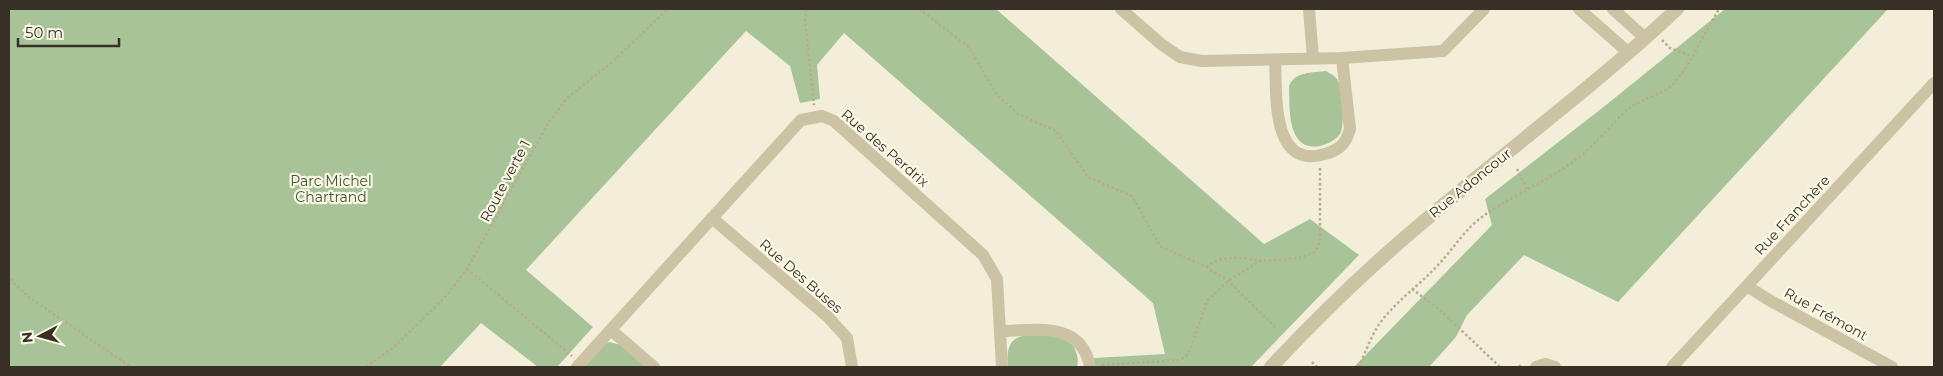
<svg xmlns="http://www.w3.org/2000/svg" width="1943" height="376" font-family="Montserrat,sans-serif">
  <style>
    .green { fill: #a8c398 }
    .lines { fill: none; stroke-linecap: round; stroke-linejoin: round }
    .path { stroke: #b7ac8f; stroke-width: 2.5; stroke-dasharray: 2.5 2.5; stroke-linecap: butt }
    .minor { stroke: #ccc2a4; stroke-width: 12 }
    .tertiary { stroke: #ccc2a4; stroke-width: 14 }
    .labels { text-anchor: middle; stroke-width: 4.5; stroke-linejoin: round; paint-order: stroke }
    .street-label { font-size: 14px; fill: #373026; stroke: #faf7e6 }
    .park-label { font-size: 14px; fill: #385629; stroke: #faf7e6 }
  </style>
  <rect width="100%" height="100%" fill="#f3eed9"/>
  <!-- green -->
  <g class="green">
    <path d="M9 9H996L1264 244 1310 219 1359 255 1251 367H1095L1094 358 1165 354 1153 303 844 33 817 65 820 99 800 103 790 66 746 31 526 270 593 327 557 367H538L481 323 440 367H9Z"/>
    <path d="M1725 9H1888L1618 302 1524 255 1467 315 1456 337 1429 367H1354L1492 225 1485 199 1601 109Z"/>
    <path d="M1326 71C1331 74 1336 76 1338 81 1343 89 1345 127 1340 134 1335 141 1327 144 1320 146 1286 152 1290 106 1289 86 1295 71 1313 73 1326 71Z"/>
    <path d="M1054 333C1057 334 1062 335 1066 337 1074 343 1080 358 1077 367H1008C1004 330 1025 336 1054 333Z"/>
    <path d="M609 342 621 345 645 367H582L601 346Z"/>
  </g>
  <g class="lines">
    <!-- path -->
    <g class="path">
      <path d="M807 9 805 20 814 105"/>
      <path d="M919 9 969 47 995 92 1018 114 1056 131 1088 177 1132 196 1160 246 1206 267 1228 281 1275 327"/>
      <path d="M1662 40 1670 48 1691 56"/>
      <path d="M1517 169 1527 189"/>
      <path d="M1206 267C1221 255 1243 257 1260 261"/>
      <path d="M467 269 572 356"/>
      <path d="M9 274 14 283 30 298 131 367"/>
      <path d="M1412 289 1440 310 1500 367"/>
      <path d="M1312 362 1317 367"/>
      <path d="M1102 365 1180 360 1186 356 1191 347 1207 301 1228 281 1260 261 1299 258 1315 252 1320 242V167"/>
      <path d="M366 367 394 347 447 295 467 269 547 125 566 99 610 64 668 9"/>
      <path d="M1359 367C1365 353 1371 336 1380 323 1397 300 1420 285 1439 264 1454 248 1465 229 1482 217 1513 194 1550 181 1579 157 1597 143 1611 124 1628 109 1640 99 1662 95 1671 86 1691 66 1704 33 1719 9"/>
      <path d="M1519 367 1521 365"/>
    </g>
    <!-- minor -->
    <g class="minor">
      <path d="M1121 9 1161 44 1180 57 1202 61 1342 58 1443 51 1484 9"/>
      <path d="M1309 9 1313 58"/>
      <path d="M1579 9 1629 53"/>
      <path d="M1613 9 1645 38"/>
      <path d="M1275 60C1277 93 1270 170 1325 154 1339 150 1346 144 1350 129L1342 58"/>
      <path d="M712 218 828 317 847 338 852 367"/>
      <path d="M1747 286 1769 300 1892 367"/>
      <path d="M611 330 654 367"/>
      <path d="M1001 331C1036 330 1082 321 1090 367"/>
      <path d="M577 367 801 120 822 116 834 121 983 255 997 279 1002 367"/>
      <path d="M1536 367 1545 364 1555 367"/>
      <path d="M1672 367 1934 83"/>
    </g>
    <!-- tertiary -->
    <path class="tertiary" d="M1271 367C1317 318 1365 271 1416 228 1502 154 1594 87 1677 9"/>
  </g>
  <g class="labels">
    <!-- street labels -->
    <g class="street-label">
      <text transform="translate(885 148) rotate(41)" y="5">Rue des Perdrix</text>
      <text transform="translate(505 181) rotate(-62)" y="5">Route verte 1</text>
      <text transform="translate(1470 183) rotate(-39)" y="5">Rue Adoncour</text>
      <text transform="translate(1792 215) rotate(-47)" y="5">Rue Franchère</text>
      <text transform="translate(801 276) rotate(41)" y="5">Rue Des Buses</text>
      <text transform="translate(1826 314) rotate(29)" y="5">Rue Frémont</text>
    </g>
    <!-- park labels -->
    <g class="park-label">
      <text x="331" y="186">Parc Michel<tspan x="331" dy="16">Chartrand</tspan></text>
    </g>
  </g>
  <!-- border -->
  <rect width="1943" height="376" fill="none" stroke="#373026" stroke-width="20"/>
  <!-- north arrow -->
  <g transform="translate(40 336) rotate(264)" stroke="#faf7e6" stroke-width="4" paint-order="stroke">
  <path d="M0-4L9 19L0 12L-9 19Z" fill="#373026"/>
  <text y="-8" font-size="14" font-weight="bold" text-anchor="middle" fill="#373026">N</text>
  </g>
  <!-- scale -->
  <path d="M18 38v8h101v-8" fill="none" stroke="#373026" stroke-width="2.5"/>
  <text x="25" y="38" font-size="15" fill="#373026" stroke="#faf7e6" stroke-width="4" paint-order="stroke">50 m</text>
</svg>
